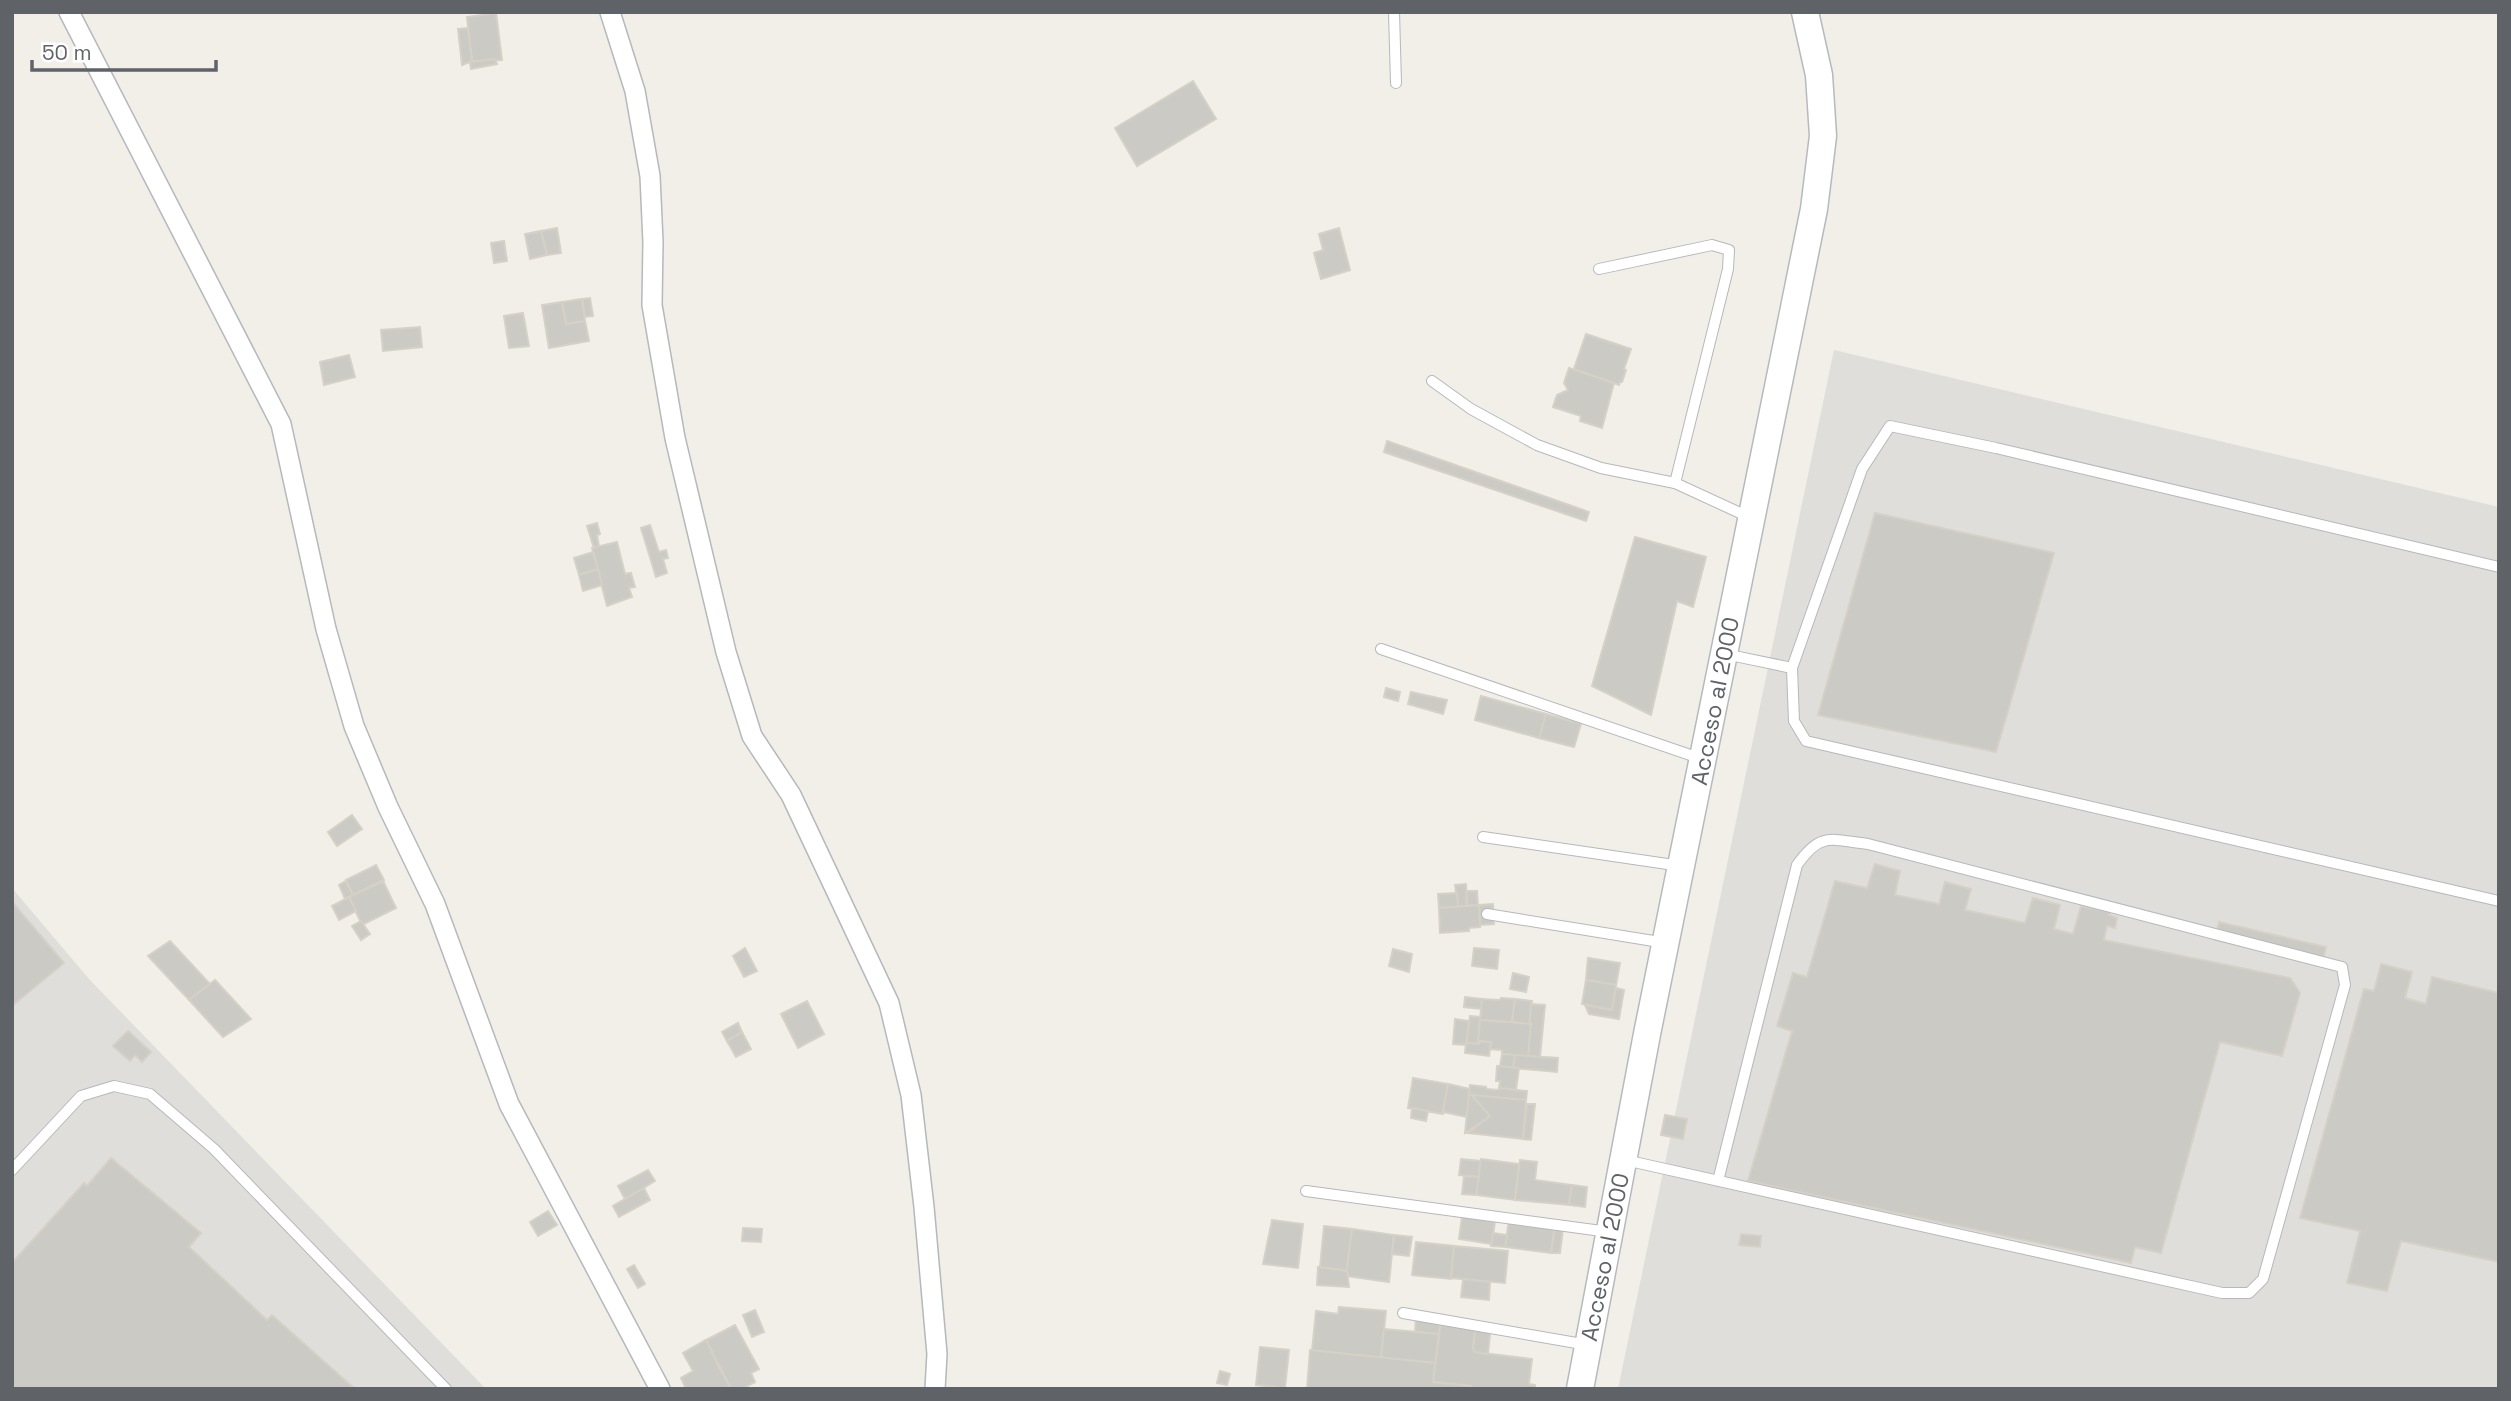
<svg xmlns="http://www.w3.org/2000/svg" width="2511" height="1401" font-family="'Space Grotesk',sans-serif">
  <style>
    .industrial { fill: #e0deda }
    .building { fill: #cccac5; stroke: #d6d1c6; stroke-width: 2 }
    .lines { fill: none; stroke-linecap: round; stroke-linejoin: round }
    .lane-casing { stroke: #b5b8bc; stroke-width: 12 }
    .street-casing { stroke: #b5b8bc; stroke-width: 22 }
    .secondary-casing { stroke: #b6babf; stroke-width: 29 }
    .lane { stroke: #fff; stroke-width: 10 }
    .street { stroke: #fff; stroke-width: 19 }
    .secondary { stroke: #fff; stroke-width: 26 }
    .labels { text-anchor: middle; stroke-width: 6; stroke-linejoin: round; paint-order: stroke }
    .street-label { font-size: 23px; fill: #5f6368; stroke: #fff }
  </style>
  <rect width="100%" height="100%" fill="#f1efe8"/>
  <!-- industrial -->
  <g class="industrial">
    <path d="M1834 350 2499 507V1389H1618Z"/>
    <path d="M12 888 89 979 486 1389H12Z"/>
  </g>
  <!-- building -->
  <g class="building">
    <path d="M496 13 502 60 472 61 467 17Z"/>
    <path d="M468 28 472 61 462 65 458 29Z"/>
    <path d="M495 59 497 64 471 69 470 62Z"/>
    <path d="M1193 81 1216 119 1137 166 1115 128Z"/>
    <path d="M557 228 561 253 547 255 541 231Z"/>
    <path d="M1339 228 1350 270 1321 279 1314 253 1323 250 1319 234Z"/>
    <path d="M541 231 547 255 530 259 525 234Z"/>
    <path d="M504 241 507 261 494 263 491 243Z"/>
    <path d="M590 298 593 316 585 317 582 299Z"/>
    <path d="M582 299 585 321 566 324 562 302Z"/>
    <path d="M562 302 566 324 585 321 589 341 549 348 542 305Z"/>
    <path d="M523 313 529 346 509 348 504 316Z"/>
    <path d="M420 327 422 347 383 351 381 330Z"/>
    <path d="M1586 334 1631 349 1624 369 1626 370 1622 382H1620L1619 385 1574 369Z"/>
    <path d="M349 355 355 377 324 385 320 362Z"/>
    <path d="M1569 368 1614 383 1602 428 1580 421 1581 416 1553 407 1557 395 1568 390 1564 383Z"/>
    <path d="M1387 441 1589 512 1586 521 1384 452Z"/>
    <path d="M1875 513 2054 553 1996 752 1818 715Z"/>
    <path d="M597 523 600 534 597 535 599 547 594 548 587 526Z"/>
    <path d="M650 525 659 552 666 550 668 558 663 559 667 573 656 577 641 528Z"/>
    <path d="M1635 537 1706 557 1693 607 1677 601 1651 715 1592 686Z"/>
    <path d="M617 542 625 574 631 573 635 587 629 588 632 597 607 606 592 548Z"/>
    <path d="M593 552 598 569 579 575 574 558Z"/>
    <path d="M598 569 602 585 583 591 579 575Z"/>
    <path d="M1386 688 1400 692 1398 701 1384 697Z"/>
    <path d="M1411 692 1447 700 1443 714 1408 704Z"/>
    <path d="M1481 696 1546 714 1539 738 1475 720Z"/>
    <path d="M1546 714 1581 724 1574 747 1539 738Z"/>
    <path d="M352 815 362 829 337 846 328 832Z"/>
    <path d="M1875 864 1900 871 1895 895 1939 904 1945 882 1971 889 1965 910 2025 923 2033 898 2060 905 2054 929 2073 934 2081 906 2110 912 2109 915 2117 918 2115 928 2107 926 2104 940 2290 978 2300 993 2282 1056 2220 1042 2161 1253 2135 1247 2131 1263 1748 1181 1792 1031 1777 1026 1793 973 1807 977 1835 881 1867 888Z"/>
    <path d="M376 865 384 880 353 895 346 880Z"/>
    <path d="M346 881 353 895 345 899 339 885Z"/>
    <path d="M383 881 396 908 362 925 349 897Z"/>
    <path d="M1466 884 1467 906H1458L1455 885Z"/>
    <path d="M1467 891H1477L1478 905 1467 906Z"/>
    <path d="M1457 893 1458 907 1439 908 1438 894Z"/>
    <path d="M349 897 356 911 339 920 332 906Z"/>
    <path d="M12 902 64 963 12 1006Z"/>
    <path d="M1493 904 1494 924 1480 925 1479 905Z"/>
    <path d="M1479 905 1480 927 1469 928V931L1440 933 1439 908Z"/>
    <path d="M361 921 370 934 361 940 352 926Z"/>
    <path d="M2219 922 2326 947 2322 965 2215 940Z"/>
    <path d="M170 941 210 984 189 1000 148 956Z"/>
    <path d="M745 948 757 971 744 977 733 956Z"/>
    <path d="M1474 948 1499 950 1497 969 1472 966Z"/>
    <path d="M1393 949 1412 954 1409 972 1389 966Z"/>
    <path d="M1588 958 1620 963 1616 985 1586 980Z"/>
    <path d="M2381 964 2412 972 2405 998 2426 1004 2432 977 2499 993V1262L2401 1241 2387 1291 2347 1283 2360 1231 2300 1218 2364 989 2374 991Z"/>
    <path d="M1513 973 1529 977 1526 992 1510 989Z"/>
    <path d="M215 980 251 1019 223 1037 189 1000Z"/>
    <path d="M1586 980 1616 985 1612 1010 1582 1004Z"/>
    <path d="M1616 988 1624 990 1619 1019 1589 1014 1585 1005 1612 1010Z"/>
    <path d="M1465 997 1483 999 1481 1009 1464 1007Z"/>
    <path d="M1501 998 1515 999 1512 1022 1480 1020 1482 999 1500 1000Z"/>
    <path d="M1515 999 1532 1001 1529 1024 1512 1022Z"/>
    <path d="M807 1001 824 1034 798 1048 781 1014Z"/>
    <path d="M1531 1004 1545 1005 1540 1057 1528 1056Z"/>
    <path d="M1470 1016 1480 1017 1479 1044 1466 1043Z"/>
    <path d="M1455 1019 1469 1021 1466 1045 1453 1044Z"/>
    <path d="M1480 1020 1531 1024 1528 1056 1502 1054V1050L1490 1049 1491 1042H1478Z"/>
    <path d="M738 1023 742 1032 727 1041 722 1032Z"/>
    <path d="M128 1031 151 1052 142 1062 135 1055 130 1061 113 1046Z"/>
    <path d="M742 1032 751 1049 736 1057 727 1041Z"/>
    <path d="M1480 1041 1491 1042 1489 1056 1465 1053 1466 1043 1479 1044Z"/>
    <path d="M1502 1054 1515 1055 1513 1068 1500 1066Z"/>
    <path d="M1515 1055 1558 1058 1557 1072 1513 1068Z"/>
    <path d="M1497 1066 1519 1068 1516 1090 1499 1088 1500 1081H1496Z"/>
    <path d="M1413 1078 1448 1084 1443 1114 1408 1108Z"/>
    <path d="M1448 1084 1470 1089 1467 1117 1443 1112Z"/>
    <path d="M1470 1085 1486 1087V1089L1499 1090V1088L1527 1091 1526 1100 1469 1095Z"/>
    <path d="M1469 1095H1472L1490 1116 1465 1133Z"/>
    <path d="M1472 1095 1526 1100 1523 1139 1468 1133 1490 1116Z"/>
    <path d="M1527 1104H1535L1531 1140 1523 1139Z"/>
    <path d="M1412 1108 1428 1111 1426 1121 1411 1118Z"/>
    <path d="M1665 1115 1687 1119 1683 1139 1661 1135Z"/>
    <path d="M111 1158 201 1233 189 1247 267 1320 272 1315 355 1389H12V1263L84 1183 87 1186Z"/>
    <path d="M1461 1159 1480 1161 1479 1177 1459 1175Z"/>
    <path d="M1481 1159 1519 1164 1515 1200 1476 1195Z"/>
    <path d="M1520 1160 1537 1162 1535 1180 1572 1185 1569 1205 1515 1200Z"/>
    <path d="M648 1170 655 1181 625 1199 618 1186Z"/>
    <path d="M1464 1176 1479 1177 1476 1195 1462 1194Z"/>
    <path d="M1572 1185 1587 1187 1585 1207 1569 1205Z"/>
    <path d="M644 1188 650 1200 619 1217 613 1206Z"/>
    <path d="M1463 1209 1496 1213 1492 1244 1459 1239Z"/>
    <path d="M548 1211 557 1225 538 1236 530 1222Z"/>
    <path d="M1272 1220 1303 1224 1298 1268 1263 1264Z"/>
    <path d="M1509 1220 1555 1226 1551 1253 1505 1247Z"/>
    <path d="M1324 1226 1352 1229 1347 1271 1320 1267Z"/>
    <path d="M1555 1226 1563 1228 1560 1253H1551Z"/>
    <path d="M743 1228 762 1229 761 1242 742 1241Z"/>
    <path d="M1352 1229 1394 1235 1389 1282 1346 1276Z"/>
    <path d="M1493 1233 1507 1235 1505 1247 1491 1246Z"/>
    <path d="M1741 1234 1761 1236 1760 1247 1739 1245Z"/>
    <path d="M1394 1235 1412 1237 1409 1256 1392 1254Z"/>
    <path d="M1416 1242 1454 1246 1451 1279 1412 1275Z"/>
    <path d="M1454 1246 1508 1251 1505 1283 1451 1278Z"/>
    <path d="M634 1265 645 1284 638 1288 627 1269Z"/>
    <path d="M1318 1267 1347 1271 1349 1287 1317 1285Z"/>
    <path d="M1463 1279 1490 1282 1489 1300 1461 1297Z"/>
    <path d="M1339 1307 1386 1311 1381 1358 1312 1351 1316 1311 1338 1314Z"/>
    <path d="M755 1310 764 1332 752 1337 743 1315Z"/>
    <path d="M1416 1317 1441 1320 1439 1334 1415 1332Z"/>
    <path d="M1441 1320 1476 1324 1473 1349 1475 1352 1532 1359 1529 1384 1535 1385V1389H1471V1386L1433 1382Z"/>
    <path d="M1476 1324 1491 1325 1488 1354 1475 1352 1473 1349Z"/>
    <path d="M735 1325 759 1369 751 1373 755 1382 742 1389H731L706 1340Z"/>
    <path d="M1384 1329 1439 1334 1435 1363 1381 1358Z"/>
    <path d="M706 1340 719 1367 731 1389H686L681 1378 693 1371 683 1353Z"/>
    <path d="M1260 1347 1289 1350 1285 1388 1256 1385Z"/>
    <path d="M1310 1350 1435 1363 1433 1382 1471 1386V1389H1307Z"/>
    <path d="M1220 1371 1230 1374 1227 1385 1217 1383Z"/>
  </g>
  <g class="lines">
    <!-- lane casing -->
    <g class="lane-casing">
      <g id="lane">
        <path d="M1394 12 1396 83"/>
        <path d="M1599 269 1712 245 1729 250 1728 269 1675 483"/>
        <path d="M1432 381 1471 409 1537 445 1601 468 1675 483 1751 518"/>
        <path d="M1381 649 1702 759"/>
        <path d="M1725 654 1792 668 1794 721 1806 741 2499 901"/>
        <path d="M1792 668 1862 469 1890 426 1996 448 2499 567"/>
        <path d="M1483 837 1681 866"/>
        <path d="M1487 914 1666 943"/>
        <path d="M1625 1160 2222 1293H2249L2263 1279 2345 985 2342 967 1868 844C1831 840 1821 831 1797 865L1718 1181"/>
        <path d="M12 1170 81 1096 114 1086 150 1094 214 1149 446 1389"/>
        <path d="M1306 1191 1609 1232"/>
        <path d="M1403 1313 1588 1345"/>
      </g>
    </g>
    <!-- street casing -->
    <g class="street-casing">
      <g id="street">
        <path d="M69 12 281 424 326 629 354 726 388 807 435 904 509 1104 660 1389"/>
        <path d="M610 12 635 91 650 176 653 242 652 305 675 438 726 652 752 736 791 795 889 1003 911 1095 924 1207 937 1354 935 1389"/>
      </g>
    </g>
    <!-- secondary casing -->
    <g class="secondary-casing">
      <path id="secondary" d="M1580 1389 1647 1034 1814 209 1823 136 1819 75 1805 12"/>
    </g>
    <!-- lane -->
    <use href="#lane" class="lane"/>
    <!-- street -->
    <use href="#street" class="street"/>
    <!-- secondary -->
    <use href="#secondary" class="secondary"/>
  </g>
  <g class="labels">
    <!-- street labels -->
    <g class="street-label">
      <text transform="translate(1715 701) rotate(-79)" y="8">Acceso al 2000</text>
      <text transform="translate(1605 1257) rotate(-79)" y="8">Acceso al 2000</text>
    </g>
  </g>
  <!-- border -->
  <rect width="2511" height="1401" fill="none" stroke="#5f6368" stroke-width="28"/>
  <!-- scale -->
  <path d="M32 60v10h184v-10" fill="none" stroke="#5f6368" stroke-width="3.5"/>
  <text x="42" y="60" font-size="21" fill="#5f6368" stroke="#ffffff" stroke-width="5" paint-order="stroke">50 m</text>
</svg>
